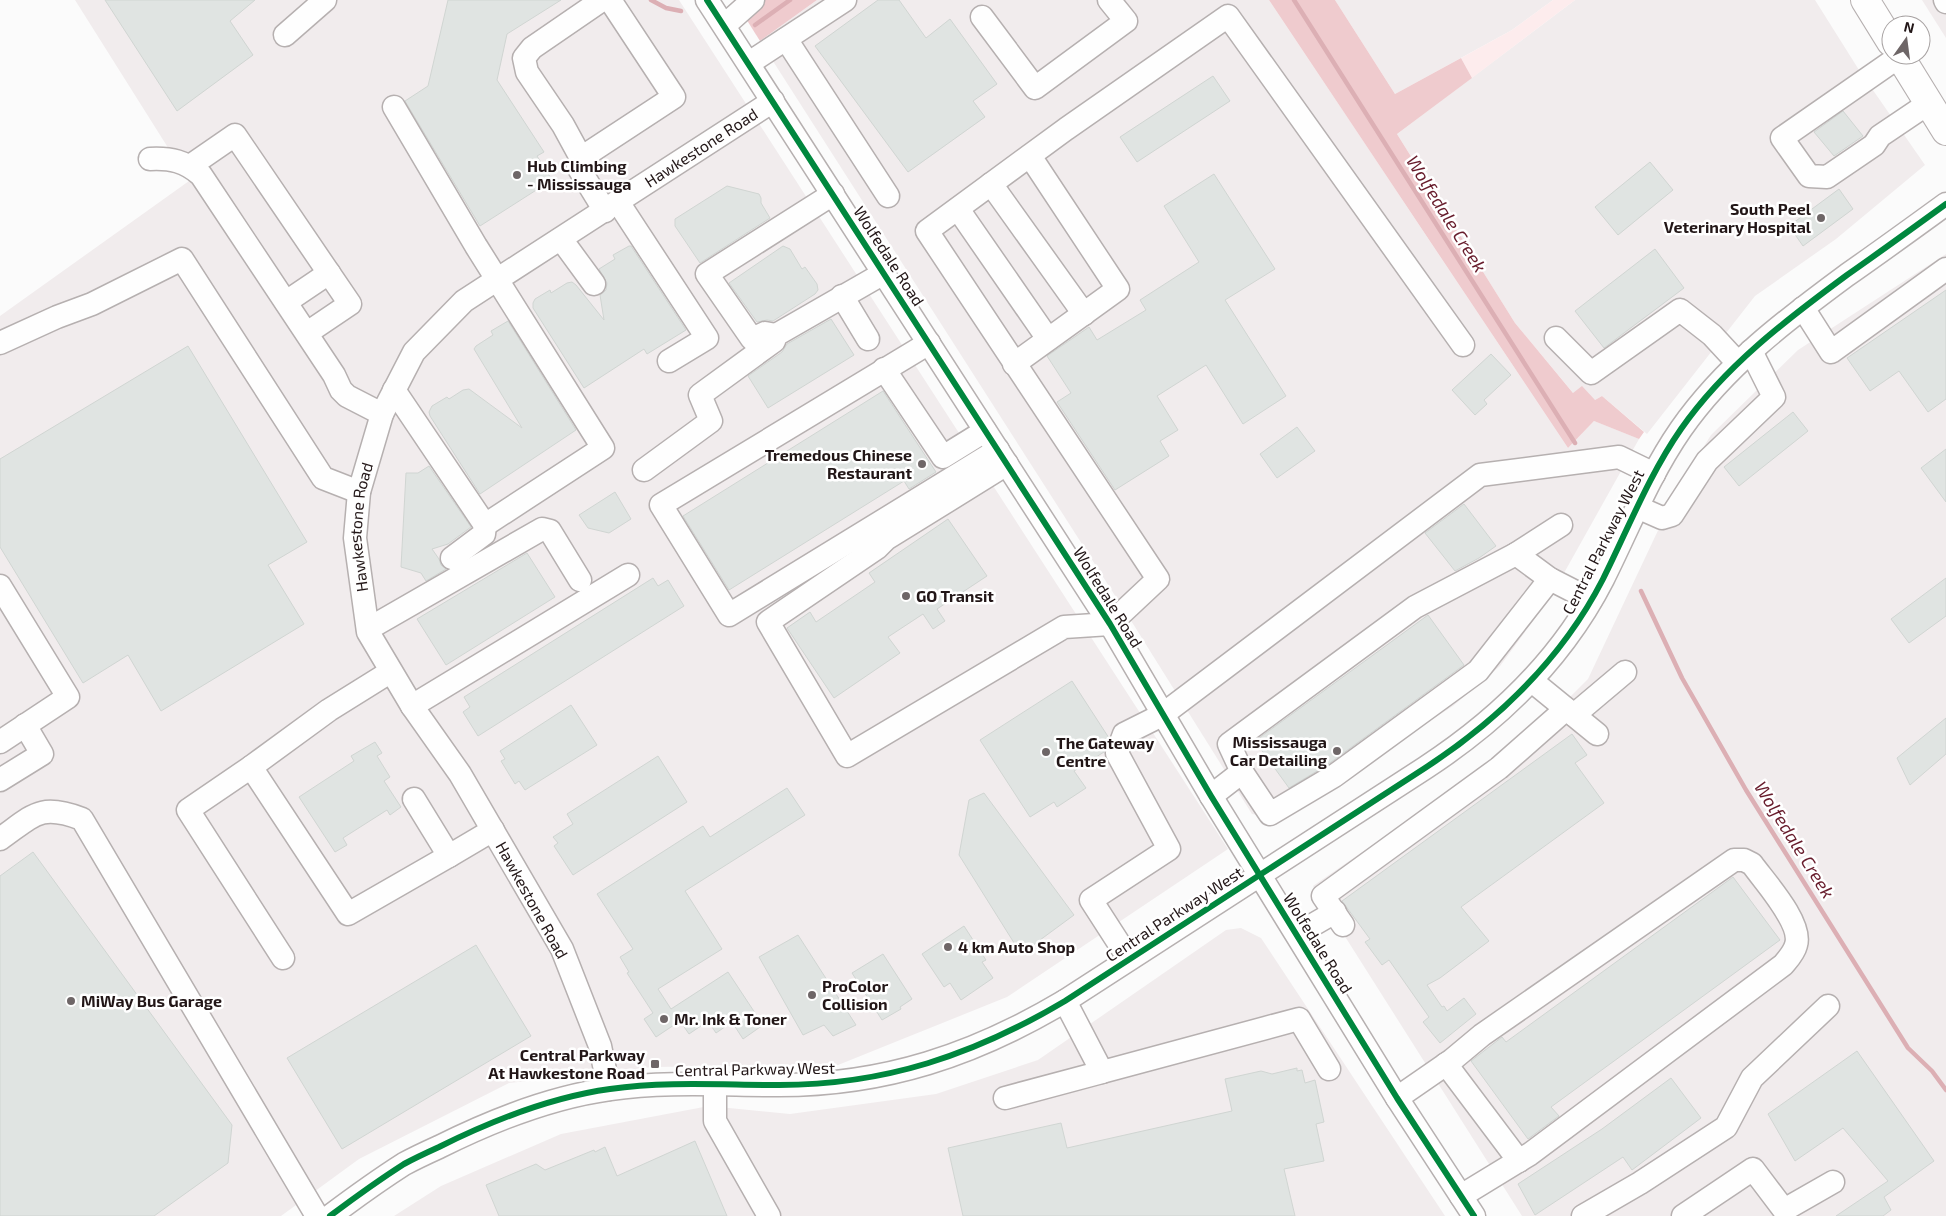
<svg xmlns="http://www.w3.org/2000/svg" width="1946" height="1216" font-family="'Exo 2',sans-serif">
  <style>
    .built { fill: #f1eced }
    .green { fill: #fdeced }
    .forest { fill: #efcbce }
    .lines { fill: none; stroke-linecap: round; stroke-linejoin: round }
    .stream { stroke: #dcafb4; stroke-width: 4.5 }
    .building { fill: #e0e4e2; stroke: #d0d5d2 }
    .minor-casing { stroke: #b6b0b0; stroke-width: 25 }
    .major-casing { stroke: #b6b0b0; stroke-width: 30 }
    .minor { stroke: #fefefe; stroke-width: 22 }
    .major { stroke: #fefefe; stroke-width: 28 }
    .cycleway-casing { stroke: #fff; stroke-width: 9 }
    .cycleway { stroke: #00873e; stroke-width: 6 }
    .poi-dot { fill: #6e6667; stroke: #fff; stroke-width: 2 }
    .labels { text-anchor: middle; stroke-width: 5; stroke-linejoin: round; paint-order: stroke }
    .street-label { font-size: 16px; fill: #221617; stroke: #fff }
    .poi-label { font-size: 16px; font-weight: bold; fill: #221617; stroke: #fff; text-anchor: start }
    .water-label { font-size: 18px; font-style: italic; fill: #671b2b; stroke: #fff }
  </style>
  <rect width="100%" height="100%" fill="#fbfbfb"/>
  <!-- built -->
  <g class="built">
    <path d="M75 0H679L1228 849 1007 997 838 1065 653 1067 509 1083 359 1159 281 1216H0V316L189 181Z"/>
    <path d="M817 0H1269L1568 448 1594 421 1639 439 1550 598 1500 666 1453 706 1278 819 1252 814 1130 619 760 41Z"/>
    <path d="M1335 0H1553L1512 30 1395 94Z"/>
    <path d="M1575 0H1815L1859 70 1925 165 1836 239 1755 296 1647 434 1602 396 1595 400 1574 394 1515 323 1397 134Z"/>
    <path d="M1922 0H1946V38Z"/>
    <path d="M1946 254V1216H1522L1313 886 1533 734 1588 679 1678 488 1711 435 1798 350Z"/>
    <path d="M1241 928 1261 938 1445 1216H394L441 1186 561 1134 709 1106 790 1114 936 1094 1038 1060 1226 930Z"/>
  </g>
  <!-- green -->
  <path class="green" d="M1553 0H1575L1472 78 1461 58 1512 30Z"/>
  <!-- forest -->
  <g class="forest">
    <path d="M762 0H817L760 41 743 14Z"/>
    <path d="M1269 0H1335L1395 94 1461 58 1472 78 1397 134 1515 323 1573 393 1582 386 1595 400 1602 396 1644 432 1639 439 1594 421 1568 448Z"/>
  </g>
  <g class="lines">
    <!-- stream -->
    <g class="stream">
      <path d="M651 0 666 8 681 11"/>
      <path d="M1294 0 1575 443"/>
      <path d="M755 25 790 0"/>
      <path d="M1641 591 1682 678 1746 790 1908 1048 1932 1071 1946 1090"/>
    </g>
  </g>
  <!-- building -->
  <g class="building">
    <path d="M105 0H255L230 21 253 55 177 111Z"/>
    <path d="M448 0H561L507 34 497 80 544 152 537 156 552 180 480 226 405 101 428 86Z"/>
    <path d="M878 0H899L926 38 950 19 997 84 973 101 985 117 908 172 815 46Z"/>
    <path d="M1213 76 1230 101 1137 162 1120 137Z"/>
    <path d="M1843 111 1863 136 1834 156 1814 132Z"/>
    <path d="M1650 162 1673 190 1618 235 1595 207Z"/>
    <path d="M1214 174 1275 269 1225 300 1286 396 1243 424 1206 365 1157 396 1178 430 1160 441 1169 456 1115 490 1057 402 1071 393 1047 356 1089 327 1097 340 1146 310 1140 300 1199 262 1164 206Z"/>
    <path d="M727 186 759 194 761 198V203L770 218 700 263 675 226V219Z"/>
    <path d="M1839 189 1853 209 1803 246 1789 226Z"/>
    <path d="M629 246H631L686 330 647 354 644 349 584 388 533 308V303L535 299 550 290 551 293 567 283 572 282 576 285 604 320 600 295 606 290 607 283 599 269 615 259 613 255Z"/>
    <path d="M783 246 790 249 802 269 805 267 817 284 818 290 815 294 773 321 767 320 757 322 729 283Z"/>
    <path d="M1655 249 1684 288 1604 348 1575 311Z"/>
    <path d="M1946 290V399L1928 412 1899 371 1870 391 1847 358Z"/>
    <path d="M831 319 854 355 768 408 748 376 782 352 787 344Z"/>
    <path d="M508 321 576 430 480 494 430 416 429 412 432 406 447 397 449 399 463 390 469 389 522 428 474 349 476 346 493 335 491 331Z"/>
    <path d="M188 346 307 542 268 565 304 624 161 711 128 655 83 683 0 547V459Z"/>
    <path d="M1491 354 1511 375 1484 400 1487 404 1475 415 1452 390Z"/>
    <path d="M883 391 936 472 909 489 904 481 729 590 683 516Z"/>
    <path d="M1793 412 1808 431 1739 486 1724 467Z"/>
    <path d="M1297 427 1315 451 1277 478 1260 454Z"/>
    <path d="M1946 449V502L1921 468Z"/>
    <path d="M429 466 471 527 448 544 432 549 439 559 441 565 446 569 426 581 421 573 401 567 406 473H418Z"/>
    <path d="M615 492 631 519 609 533 588 528 579 515Z"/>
    <path d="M1464 504 1496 546 1479 558 1455 571 1425 533Z"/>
    <path d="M948 519 987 576 937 609 945 621 933 629 923 614 888 637 900 653 834 698 787 628 810 612 816 622 875 582 869 573Z"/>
    <path d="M527 553 555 597 446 665 417 619Z"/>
    <path d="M653 578 658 586 668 580 684 606 478 736 463 712 470 707 464 697Z"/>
    <path d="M1946 578V616L1909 643 1891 619Z"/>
    <path d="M1428 615 1464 665 1327 765 1289 788 1255 741Z"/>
    <path d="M1072 681 1109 738 1104 752 1074 771 1086 788 1057 807 1054 802 1030 817 980 740Z"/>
    <path d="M571 705 597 745 525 790 519 781 515 784 501 761 505 759 500 751Z"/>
    <path d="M1946 718V754L1910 785 1897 758Z"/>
    <path d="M1572 734 1587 755 1575 763 1604 803 1461 907 1489 941 1440 978 1427 985 1442 1007 1444 1006 1447 1011 1464 998 1476 1014 1440 1043 1423 1022 1429 1017 1389 960 1382 965 1365 942 1370 939 1342 901Z"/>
    <path d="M375 742 382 753 377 756 390 777 384 781 401 807 390 815 387 810 343 838 347 845 335 852 299 797 354 761 351 756Z"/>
    <path d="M658 756 687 802 573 875 554 846 558 843 553 837 573 824 567 814Z"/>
    <path d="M787 788 805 815 685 891 722 949 658 989 671 1009 728 972 763 1025 743 1039 732 1022 716 1033 708 1021 689 1034 680 1021 656 1037 644 1019 653 1013 627 973 629 972 620 957 633 949 597 894 703 826 710 837Z"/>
    <path d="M984 793 1074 915 1021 954 959 855 969 800Z"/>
    <path d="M33 852 232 1125 228 1163 154 1216H0V876Z"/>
    <path d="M1733 877 1780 940 1551 1107 1559 1116 1528 1139 1471 1061 1502 1037 1506 1042Z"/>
    <path d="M964 926 986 960 982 962 993 978 961 1000 950 983 944 987 922 954Z"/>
    <path d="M798 935 856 1025 833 1036 824 1025 803 1035 759 957Z"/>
    <path d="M476 945 531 1036 342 1149 287 1058Z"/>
    <path d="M883 954 912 999 900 1007 901 1009 882 1020 852 973Z"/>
    <path d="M1857 1051 1934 1161 1884 1197 1891 1210 1883 1216H1836L1888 1181 1843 1128 1795 1161 1768 1114Z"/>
    <path d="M1297 1068V1071L1302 1070 1305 1083 1315 1080 1324 1122 1316 1124 1324 1161 1284 1169 1295 1216H963L948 1148 1061 1123 1067 1148 1232 1111 1225 1079 1261 1071 1272 1074Z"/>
    <path d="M1671 1078 1701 1118 1632 1170 1623 1157 1535 1215 1518 1184 1602 1129Z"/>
    <path d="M695 1141 727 1216H499L486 1185 536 1164 545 1170 594 1150 595 1152 605 1147 617 1176Z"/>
  </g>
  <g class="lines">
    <!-- minor casing -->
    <g class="minor-casing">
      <g id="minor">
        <path d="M707 0 1110 624 1211 796 1397 1098 1474 1216"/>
        <path d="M1945 0 1946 2"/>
        <path d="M982 17 1035 88 1126 21 1109 0"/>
        <path d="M725 25 753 0"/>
        <path d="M285 35 325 0"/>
        <path d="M786 39 888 196"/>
        <path d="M1900 56 1782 138 1809 176 1827 177 1874 145 1880 136 1929 103"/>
        <path d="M749 63 845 0"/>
        <path d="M581 158 563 125 527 72 524 58 532 48 602 0"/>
        <path d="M150 159C171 158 185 161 201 175L334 375 341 390 347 396 382 414"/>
        <path d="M190 166 235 135 350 304 307 333"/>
        <path d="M991 184 1084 314"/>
        <path d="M618 202 707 338 669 361"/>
        <path d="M958 209 1048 339"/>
        <path d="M605 211 578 167 581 158 674 97 610 0"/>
        <path d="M561 239 594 284"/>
        <path d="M842 296 868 339"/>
        <path d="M286 302 329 273"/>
        <path d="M1803 308 1831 352 1946 269"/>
        <path d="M776 335 765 333 752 339 707 274 833 194"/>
        <path d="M1556 338 1591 373 1680 310 1712 335 1737 362"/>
        <path d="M0 343 57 317 92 304 182 259 323 478 359 492"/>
        <path d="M929 343 661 505 729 615 998 450"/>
        <path d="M1014 364 1118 289 1030 156"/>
        <path d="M884 369 943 457 985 431"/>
        <path d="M394 390 485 525 603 448 476 246 394 107"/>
        <path d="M1007 464 886 539 877 548 768 622 847 756 1064 627 1110 624 1158 579 927 231 1066 129 1228 16 1463 345"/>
        <path d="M644 470 711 421 700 395 774 341 776 335 884 273"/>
        <path d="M1637 507 1662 518 1672 515 1707 461 1774 397 1751 351"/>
        <path d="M1516 554 1561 525"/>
        <path d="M452 558 484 534 485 525"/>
        <path d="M0 586 68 697 0 742"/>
        <path d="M368 629 542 529 550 531 580 580"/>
        <path d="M390 672 329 710 251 767 348 914 449 856"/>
        <path d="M1532 681 1597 734"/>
        <path d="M412 706 628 575"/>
        <path d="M1574 715 1625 672"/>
        <path d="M251 767 188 810 283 958"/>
        <path d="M1242 772 1270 814 1334 776 1478 671 1550 579"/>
        <path d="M0 780 42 754 25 725"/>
        <path d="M1211 796 1242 772 1229 744 1415 607 1516 554 1550 579 1591 600"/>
        <path d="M414 799 449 856 493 830"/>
        <path d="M0 839C34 815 40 803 82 819L317 1216"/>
        <path d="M1343 925 1323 896 1499 768 1566 709"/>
        <path d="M1297 934 1335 912"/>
        <path d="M1129 959 1091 900 1169 849 1117 753 1124 734 1162 715 1480 475 1619 457 1654 474"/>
        <path d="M1065 1001 1102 1072 1299 1019 1329 1069"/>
        <path d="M1446 1064 1519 1161"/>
        <path d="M715 1083V1121L769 1216"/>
        <path id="s1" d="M609 1089 600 1046 562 949 460 774 412 706 368 632 355 538 359 492 382 414 414 352 464 301 773 101"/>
        <path d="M1005 1098 1102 1072"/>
        <path d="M1397 1098 1452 1060 1482 1035 1734 860H1744L1752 864C1764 881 1803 923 1796 945 1794 953 1788 959 1783 965L1530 1154 1461 1196"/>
        <path d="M330 1216C354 1198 379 1180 404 1164 415 1158 428 1152 439 1147 491 1121 552 1097 610 1089 666 1081 722 1085 779 1085 885 1085 974 1055 1065 1001L1425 768C1500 719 1562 659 1603 579 1628 529 1649 475 1681 429 1725 366 1786 320 1847 275 1880 252 1913 228 1946 204"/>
        <path d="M1583 1216 1640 1183 1726 1127 1752 1078 1828 1006"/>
        <path d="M1683 1216 1753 1169 1784 1210 1833 1182"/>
      </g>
    </g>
    <!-- major casing -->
    <g class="major-casing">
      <g id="major">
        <path d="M1865 0 1891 42"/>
        <path d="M1899 55 1946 131"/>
      </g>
    </g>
    <!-- minor -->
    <use href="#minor" class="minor"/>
    <!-- major -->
    <use href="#major" class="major"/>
    <!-- cycleway casing -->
    <g class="cycleway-casing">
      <g id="cycleway">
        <path d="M707 0 1110 624 1211 796 1397 1098 1474 1216"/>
        <path d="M330 1216C354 1198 379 1180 404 1164 415 1158 428 1152 439 1147 491 1121 552 1097 610 1089 666 1081 722 1085 779 1085 885 1085 974 1055 1065 1001L1425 768C1500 719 1562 659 1603 579 1628 529 1649 475 1681 429 1725 366 1786 320 1847 275 1880 252 1913 228 1946 204"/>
      </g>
    </g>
    <!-- cycleway -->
    <use href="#cycleway" class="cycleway"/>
  </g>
  <!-- markers -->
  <g class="poi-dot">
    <circle cx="517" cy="175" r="5"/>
    <circle cx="1821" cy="218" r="5"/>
    <circle cx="922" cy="464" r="5"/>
    <circle cx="906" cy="596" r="5"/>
    <circle cx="1337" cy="751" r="5"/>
    <circle cx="1046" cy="752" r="5"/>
    <circle cx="948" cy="947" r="5"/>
    <circle cx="812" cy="995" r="5"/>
    <circle cx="71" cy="1001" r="5"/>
    <circle cx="664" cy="1019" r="5"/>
    <rect x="650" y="1059" width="10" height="10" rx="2.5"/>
  </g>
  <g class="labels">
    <!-- street labels -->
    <g class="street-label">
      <text dy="6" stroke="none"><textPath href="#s1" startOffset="1166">Hawkestone Road</textPath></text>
      <text transform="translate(889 256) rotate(57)" y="6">Wolfedale Road</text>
      <text dy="6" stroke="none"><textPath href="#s1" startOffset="626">Hawkestone Road</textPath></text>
      <text transform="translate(1603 542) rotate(-63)" y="6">Central Parkway West</text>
      <text transform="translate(1108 597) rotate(58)" y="6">Wolfedale Road</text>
      <text transform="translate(532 900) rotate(61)" y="6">Hawkestone Road</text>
      <text transform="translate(1174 914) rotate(-33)" y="6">Central Parkway West</text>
      <text transform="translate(1318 943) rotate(58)" y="6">Wolfedale Road</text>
      <text transform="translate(755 1069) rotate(-1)" y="6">Central Parkway West</text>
    </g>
    <!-- poi labels -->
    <g class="poi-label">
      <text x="527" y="172">Hub Climbing<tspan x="527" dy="18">- Mississauga</tspan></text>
      <text x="1811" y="215" text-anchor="end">South Peel<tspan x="1811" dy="18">Veterinary Hospital</tspan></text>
      <text x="912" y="461" text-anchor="end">Tremedous Chinese<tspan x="912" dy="18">Restaurant</tspan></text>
      <text x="916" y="602">GO Transit</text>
      <text x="1327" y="748" text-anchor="end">Mississauga<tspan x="1327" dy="18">Car Detailing</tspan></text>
      <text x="1056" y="749">The Gateway<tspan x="1056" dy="18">Centre</tspan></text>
      <text x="958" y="953">4 km Auto Shop</text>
      <text x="822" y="992">ProColor<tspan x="822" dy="18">Collision</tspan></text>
      <text x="81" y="1007">MiWay Bus Garage</text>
      <text x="674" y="1025">Mr. Ink &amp; Toner</text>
      <text x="645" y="1061" text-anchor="end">Central Parkway<tspan x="645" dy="18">At Hawkestone Road</tspan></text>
    </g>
    <!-- water labels -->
    <g class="water-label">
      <text transform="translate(1446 214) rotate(58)" y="6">Wolfedale Creek</text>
      <text transform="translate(1794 840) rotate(58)" y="6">Wolfedale Creek</text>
    </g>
  </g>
  <!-- north arrow -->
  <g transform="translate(1906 40) rotate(14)"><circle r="24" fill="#ffffff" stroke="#a7a2a2"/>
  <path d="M0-4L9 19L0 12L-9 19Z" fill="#6e6667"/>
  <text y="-8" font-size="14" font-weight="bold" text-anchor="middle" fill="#221617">N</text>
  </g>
</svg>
